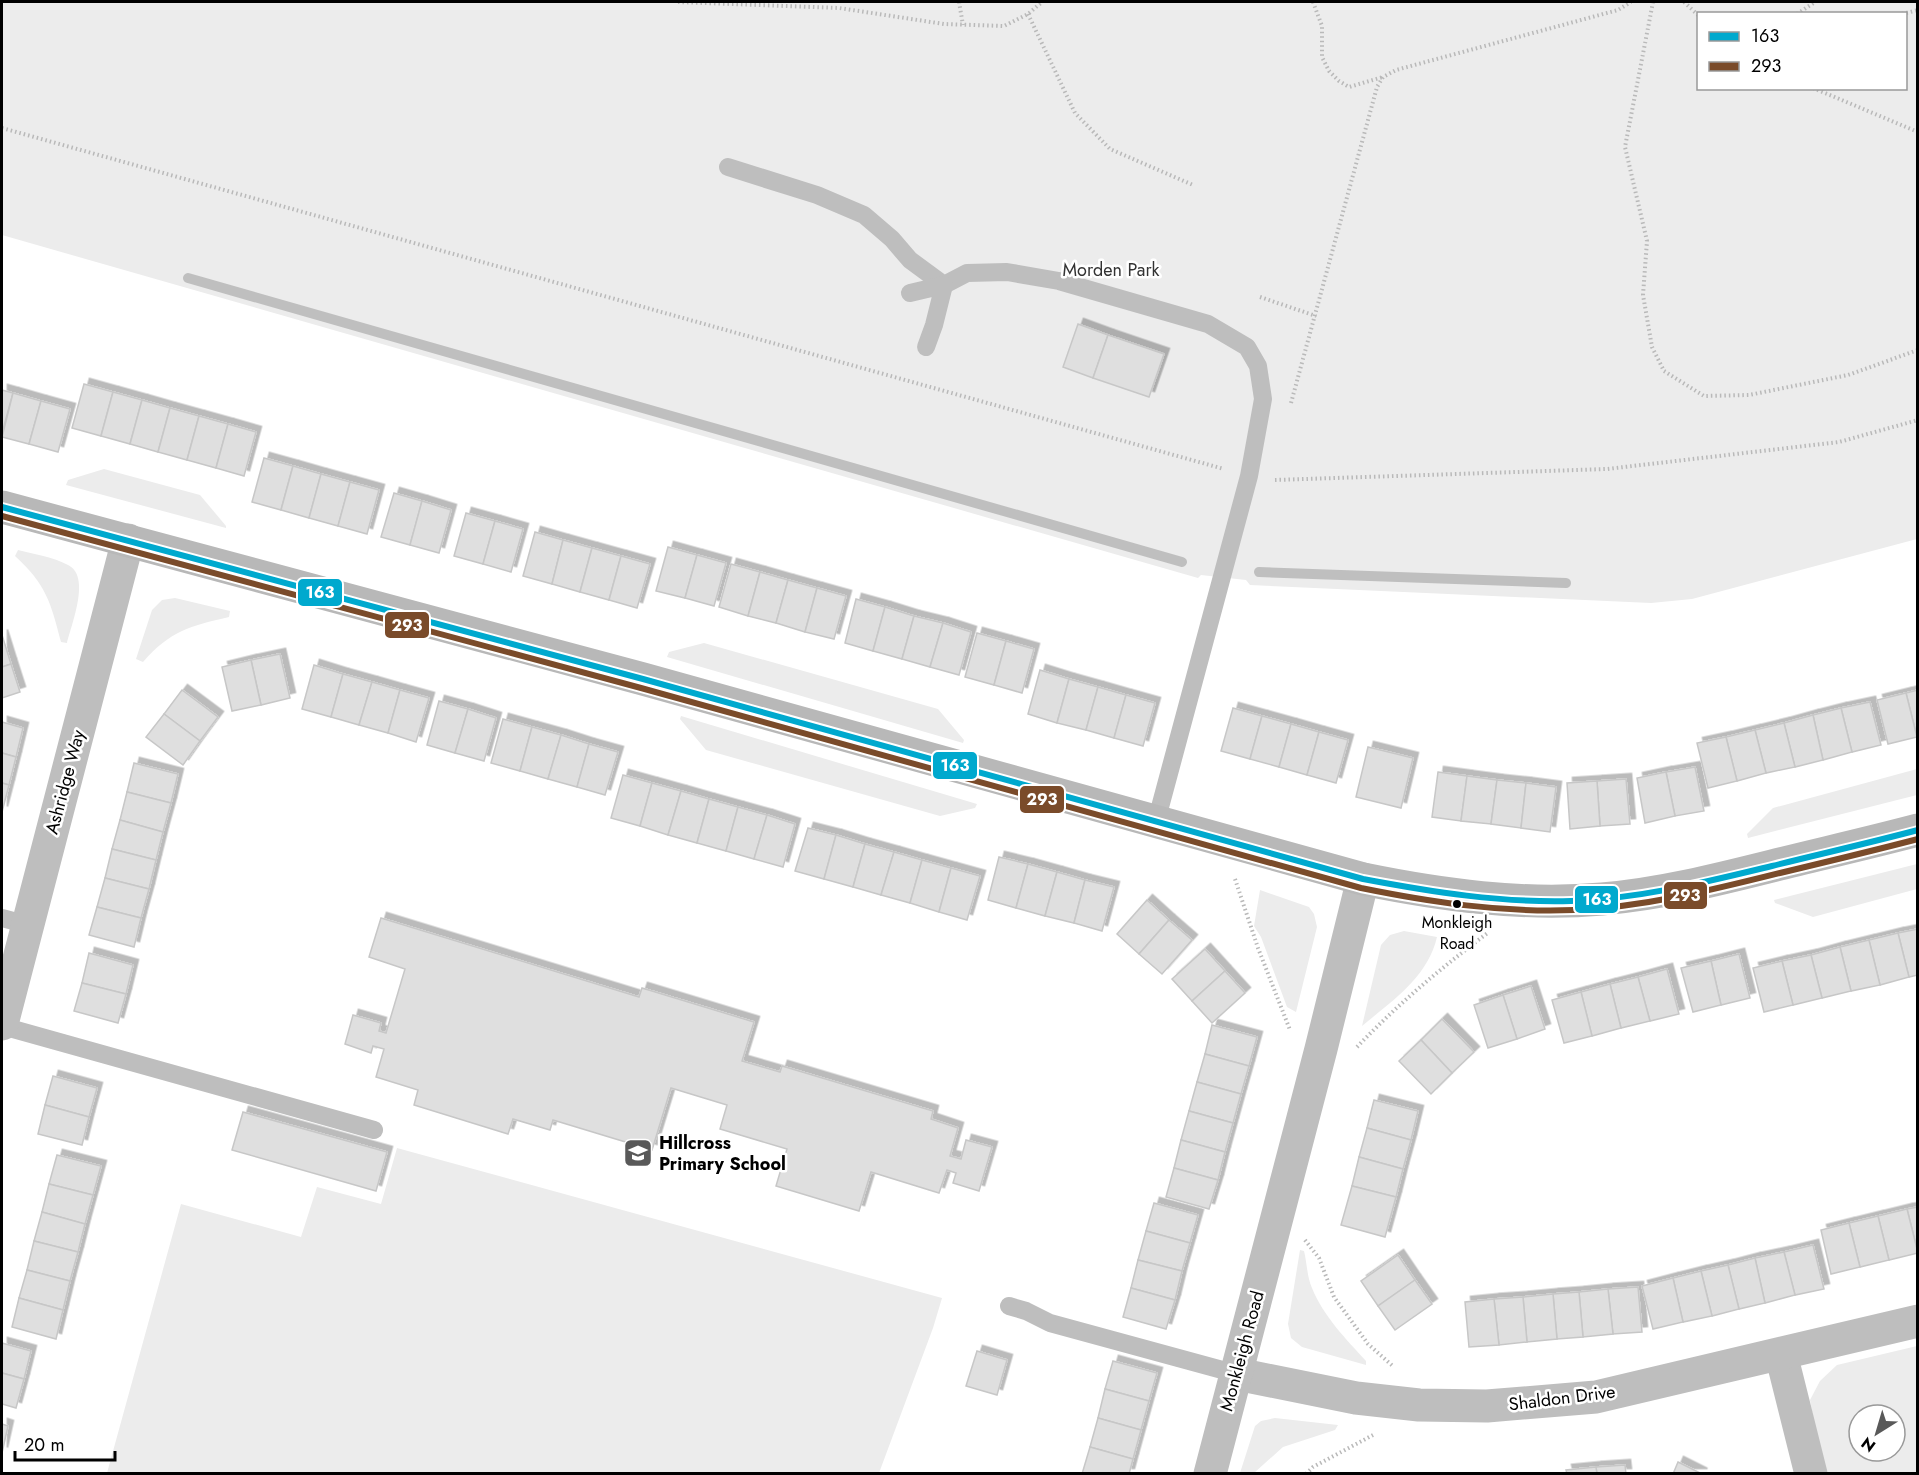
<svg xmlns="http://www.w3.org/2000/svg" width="1919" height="1475" font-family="Jost,sans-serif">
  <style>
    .green { fill: #ececec; fill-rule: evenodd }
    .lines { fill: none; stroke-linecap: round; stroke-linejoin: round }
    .stream { stroke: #bfbfbf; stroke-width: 10 }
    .building { fill: #dfdfdf; stroke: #c7c7c7; stroke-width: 1.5; filter: url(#shadow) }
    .path { stroke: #b9b9b9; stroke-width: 4; stroke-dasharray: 1.5 3; stroke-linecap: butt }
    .lane { stroke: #bebebe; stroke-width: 18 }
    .street { stroke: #bebebe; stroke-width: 33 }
    .secondary { stroke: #b8b8b8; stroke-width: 33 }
    .bus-1-casing { stroke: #fff; stroke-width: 10 }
    .bus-2-casing { stroke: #fff; stroke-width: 10 }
    .bus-1 { stroke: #00a9ce; stroke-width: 6 }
    .bus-2 { stroke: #7a4b2a; stroke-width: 6 }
    .bus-dot { fill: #000; stroke: #fff; stroke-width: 2 }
    .labels { text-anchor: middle; stroke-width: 5; stroke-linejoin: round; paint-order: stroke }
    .bus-label { font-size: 16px; fill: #000; stroke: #fff }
    .park-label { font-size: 18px; fill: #333; stroke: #fff }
    .street-label { font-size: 18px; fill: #000; stroke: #fff }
    .poi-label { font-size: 18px; font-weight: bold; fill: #000; stroke: #fff; text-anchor: start }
    .line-badge { stroke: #fff; stroke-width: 2 }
    .badge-label { font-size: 16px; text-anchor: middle; font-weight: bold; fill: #fff }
  </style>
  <defs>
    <filter id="shadow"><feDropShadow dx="5.5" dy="-5.5" stdDeviation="0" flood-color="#0004"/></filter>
  </defs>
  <rect width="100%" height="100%" fill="#fff"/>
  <!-- green -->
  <g class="green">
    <path d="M2 2H1917V539L1692 599 1651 603 1250 585 1246 580 1201 575 1198 578 2 235ZM1698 14H1906V88H1698Z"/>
    <path d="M104 469 200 495 226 526V528L66 485 68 480Z"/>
    <path d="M18 550C34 554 53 557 68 565 91 576 72 623 67 643L61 642C51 603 46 584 15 556Z"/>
    <path d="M175 598 230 611 229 617C190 626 170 631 143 662L136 659 152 610 162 600Z"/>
    <path d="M704 643 938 709 964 740 963 743 667 657 669 652Z"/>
    <path d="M681 716 977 804 975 808 940 816 706 750 680 719Z"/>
    <path d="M1917 769V795L1748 838 1747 834 1773 808Z"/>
    <path d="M1917 864V889L1813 917 1775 903 1774 900Z"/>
    <path d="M1260 890 1309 907 1314 914 1317 927 1296 1012 1287 1007 1261 937 1254 926Z"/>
    <path d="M1404 931 1437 937C1428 977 1392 1001 1362 1026L1381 945 1390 935Z"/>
    <path d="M397 1148 942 1298 933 1328 879 1473H107L181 1204 301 1237 317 1187 381 1204Z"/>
    <path d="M1300 1250 1304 1251C1307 1263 1307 1277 1312 1288 1323 1316 1347 1340 1366 1361V1365L1302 1347 1291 1338 1288 1324Z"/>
    <path d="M1917 1346V1473H1823L1810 1400 1820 1381 1837 1365ZM1859 1415H1895V1451H1859Z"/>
    <path d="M1275 1418 1338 1425 1335 1430 1283 1447 1254 1473H1240L1255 1426 1261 1421Z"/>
  </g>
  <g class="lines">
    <!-- stream -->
    <g class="stream">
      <path d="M188 278 1182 562"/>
      <path d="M1259 572 1566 583"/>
    </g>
  </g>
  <!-- building -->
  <g class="building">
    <path d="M1078 324 1108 335 1093 378 1063 367Z"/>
    <path d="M1108 335 1164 354 1149 397 1093 378Z"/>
    <path d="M84 384 113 392 101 436 72 428Z"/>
    <path d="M2 390 13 393 2 433Z"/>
    <path d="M113 392 142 400 130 444 101 436Z"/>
    <path d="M13 393 41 401 29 444 2 437Z"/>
    <path d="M142 400 170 408 158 452 130 444Z"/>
    <path d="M41 401 70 409 58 452 29 444Z"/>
    <path d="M170 408 199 416 187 460 158 452Z"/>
    <path d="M199 416 228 424 216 468 187 460Z"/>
    <path d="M228 424 256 432 244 476 216 468Z"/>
    <path d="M264 458 293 466 281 510 252 502Z"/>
    <path d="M293 466 321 474 309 518 281 510Z"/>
    <path d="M321 474 350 482 338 526 309 518Z"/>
    <path d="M350 482 379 490 367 534 338 526Z"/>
    <path d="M394 493 422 501 410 545 381 537Z"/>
    <path d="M422 501 451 510 439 553 410 545Z"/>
    <path d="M466 513 495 521 483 564 454 556Z"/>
    <path d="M495 521 523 529 511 572 483 564Z"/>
    <path d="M535 532 563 540 552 584 523 576Z"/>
    <path d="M563 540 592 548 580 592 552 584Z"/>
    <path d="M668 547 697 555 685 598 656 591Z"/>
    <path d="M592 548 621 556 609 600 580 592Z"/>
    <path d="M697 555 726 563 714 606 685 598Z"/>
    <path d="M621 556 650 564 637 608 609 600Z"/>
    <path d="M731 564 760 572 748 616 719 607Z"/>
    <path d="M760 572 788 580 776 623 748 616Z"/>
    <path d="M788 580 817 588 805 632 776 623Z"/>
    <path d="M817 588 846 596 834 639 805 632Z"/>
    <path d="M856 599 885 607 873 651 845 643Z"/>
    <path d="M885 607 914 616 902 659 873 651Z"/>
    <path d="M914 616 943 623 930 667 902 659Z"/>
    <path d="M943 623 971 632 959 675 930 667Z"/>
    <path d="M977 633 1006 641 994 685 965 677Z"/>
    <path d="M2 635 11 664 2 667Z"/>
    <path d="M1006 641 1034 649 1022 693 994 685Z"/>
    <path d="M280 654 290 698 261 705 251 660Z"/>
    <path d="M251 660 261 705 232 711 222 667Z"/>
    <path d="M11 664 20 692 2 698V667Z"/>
    <path d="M314 665 343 674 331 717 302 709Z"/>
    <path d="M1040 670 1069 679 1057 723 1028 714Z"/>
    <path d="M343 674 372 682 359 725 331 717Z"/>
    <path d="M1069 679 1098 687 1086 730 1057 723Z"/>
    <path d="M372 682 400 690 388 733 359 725Z"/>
    <path d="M1098 687 1126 695 1114 738 1086 730Z"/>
    <path d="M182 690 218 717 200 741 164 714Z"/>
    <path d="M400 690 429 698 416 742 388 733Z"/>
    <path d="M1918 690V737H1917L1906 693Z"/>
    <path d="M1906 693 1917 737 1888 744 1877 700Z"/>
    <path d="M1126 695 1155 703 1143 746 1114 738Z"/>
    <path d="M439 701 468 709 455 753 427 745Z"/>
    <path d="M1870 702 1881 745 1852 752 1841 708Z"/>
    <path d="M1233 708 1262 716 1250 759 1221 751Z"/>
    <path d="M1841 708 1852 752 1823 760 1813 715Z"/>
    <path d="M468 709 496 718 484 761 455 753Z"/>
    <path d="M164 714 200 741 183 765 146 737Z"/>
    <path d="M1813 715 1823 760 1795 767 1784 723Z"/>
    <path d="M1262 716 1291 724 1279 767 1250 759Z"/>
    <path d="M503 719 532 727 520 771 491 763Z"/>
    <path d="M2 722 23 728 16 757 2 753Z"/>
    <path d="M1784 723 1795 767 1766 773 1755 730Z"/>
    <path d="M1291 724 1319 732 1307 775 1279 767Z"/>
    <path d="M532 727 561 735 548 779 520 771Z"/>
    <path d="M1755 730 1766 773 1737 781 1726 737Z"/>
    <path d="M1319 732 1348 740 1336 783 1307 775Z"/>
    <path d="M561 735 589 744 577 787 548 779Z"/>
    <path d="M1726 737 1737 781 1708 788 1697 743Z"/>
    <path d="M589 744 618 752 605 795 577 787Z"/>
    <path d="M1368 747 1413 758 1401 808 1356 797Z"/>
    <path d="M2 753 16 757 9 785 2 783Z"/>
    <path d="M134 763 178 774 171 803 127 792Z"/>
    <path d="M1695 767 1704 811 1675 816 1666 772Z"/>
    <path d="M1438 772 1467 776 1461 821 1432 817Z"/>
    <path d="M1666 772 1675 816 1645 823 1637 778Z"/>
    <path d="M623 775 652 783 640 826 611 818Z"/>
    <path d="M1467 776 1497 780 1491 824 1461 821Z"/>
    <path d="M1626 779 1630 824 1600 826 1597 781Z"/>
    <path d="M1497 780 1526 783 1521 828 1491 824Z"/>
    <path d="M1597 781 1600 826 1570 829 1567 783Z"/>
    <path d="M2 783 9 785 2 812Z"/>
    <path d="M652 783 681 791 668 835 640 826Z"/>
    <path d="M1526 783 1556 787 1550 832 1521 828Z"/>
    <path d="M681 791 709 799 697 843 668 835Z"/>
    <path d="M127 792 171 803 163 832 120 820Z"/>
    <path d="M709 799 738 807 726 851 697 843Z"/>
    <path d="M738 807 767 815 754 859 726 851Z"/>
    <path d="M767 815 795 824 783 867 754 859Z"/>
    <path d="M120 820 163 832 156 860 112 849Z"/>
    <path d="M808 828 836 835 824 879 795 871Z"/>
    <path d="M836 835 865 844 853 887 824 879Z"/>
    <path d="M865 844 894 852 881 895 853 887Z"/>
    <path d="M112 849 156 860 149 889 105 878Z"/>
    <path d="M894 852 922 860 910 903 881 895Z"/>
    <path d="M999 857 1028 864 1016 908 988 900Z"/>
    <path d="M922 860 951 868 939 912 910 903Z"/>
    <path d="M1028 864 1057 872 1045 916 1016 908Z"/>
    <path d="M951 868 980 876 967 920 939 912Z"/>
    <path d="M1057 872 1085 880 1074 923 1045 916Z"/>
    <path d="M105 878 149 889 141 918 97 907Z"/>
    <path d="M1085 880 1114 887 1102 931 1074 923Z"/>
    <path d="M1147 900 1169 920 1139 954 1117 934Z"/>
    <path d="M97 907 141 918 134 947 89 935Z"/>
    <path d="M381 918 639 997 642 988 754 1022 742 1061 780 1072 782 1066 933 1111 931 1119 958 1128 950 1156 961 1159 966 1140 992 1147 979 1191 953 1183 956 1173 947 1170 939 1193 871 1172 859 1211 776 1186 787 1149 720 1129 727 1105 671 1088 652 1150 553 1120 550 1130 513 1119 508 1134 414 1105 418 1090 376 1077 384 1049 373 1046 371 1053 345 1044 353 1015 381 1023 379 1031 386 1033 405 969 369 957Z"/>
    <path d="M1169 920 1192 940 1162 974 1139 954Z"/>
    <path d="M1918 929V975L1909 977 1898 933Z"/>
    <path d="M1898 933 1909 977 1880 985 1869 940Z"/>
    <path d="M1869 940 1880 985 1851 991 1840 947Z"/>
    <path d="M1840 947 1851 991 1822 998 1811 955Z"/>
    <path d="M1205 949 1225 971 1192 1001 1172 979Z"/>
    <path d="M89 953 133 965 126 994 82 983Z"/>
    <path d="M1739 954 1750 998 1721 1005 1711 961Z"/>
    <path d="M1811 955 1822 998 1793 1005 1782 961Z"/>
    <path d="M1711 961 1721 1005 1693 1012 1681 968Z"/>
    <path d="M1782 961 1793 1005 1764 1012 1753 968Z"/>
    <path d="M1667 969 1679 1014 1650 1021 1638 977Z"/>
    <path d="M1225 971 1245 993 1212 1023 1192 1001Z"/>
    <path d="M1638 977 1650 1021 1621 1028 1610 984Z"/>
    <path d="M82 983 126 994 118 1023 74 1011Z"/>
    <path d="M1610 984 1621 1028 1592 1036 1581 992Z"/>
    <path d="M1531 986 1545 1029 1517 1039 1503 995Z"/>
    <path d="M1581 992 1592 1036 1564 1043 1552 1000Z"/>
    <path d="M1503 995 1517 1039 1488 1048 1474 1005Z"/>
    <path d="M1442 1019 1474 1052 1452 1073 1421 1040Z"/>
    <path d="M1212 1025 1257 1037 1249 1066 1205 1054Z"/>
    <path d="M1421 1040 1452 1073 1431 1094 1399 1061Z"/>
    <path d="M1205 1054 1249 1066 1241 1094 1197 1082Z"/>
    <path d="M53 1076 97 1088 89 1117 45 1105Z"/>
    <path d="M1197 1082 1241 1094 1233 1123 1189 1111Z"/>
    <path d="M1374 1100 1418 1111 1411 1140 1367 1128Z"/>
    <path d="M45 1105 89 1117 82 1145 38 1134Z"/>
    <path d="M1189 1111 1233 1123 1225 1152 1181 1140Z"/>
    <path d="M243 1112 387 1152 376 1191 232 1150Z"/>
    <path d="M1367 1128 1411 1140 1403 1169 1359 1157Z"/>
    <path d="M1181 1140 1225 1152 1218 1180 1174 1168Z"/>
    <path d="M57 1155 101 1166 93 1195 49 1184Z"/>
    <path d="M1359 1157 1403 1169 1396 1197 1352 1186Z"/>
    <path d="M1174 1168 1218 1180 1209 1209 1166 1197Z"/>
    <path d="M49 1184 93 1195 85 1224 42 1212Z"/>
    <path d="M1352 1186 1396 1197 1385 1237 1341 1225Z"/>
    <path d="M1154 1203 1198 1215 1190 1243 1146 1231Z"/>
    <path d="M1918 1207V1253L1907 1209Z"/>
    <path d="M1907 1209 1918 1253 1889 1260 1878 1216Z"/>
    <path d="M42 1212 85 1224 78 1252 34 1241Z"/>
    <path d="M1878 1216 1889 1260 1860 1267 1849 1223Z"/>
    <path d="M1849 1223 1860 1267 1831 1274 1821 1230Z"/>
    <path d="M1146 1231 1190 1243 1182 1271 1138 1260Z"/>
    <path d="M34 1241 78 1252 70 1281 27 1270Z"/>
    <path d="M1813 1245 1824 1289 1795 1295 1784 1252Z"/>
    <path d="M1784 1252 1795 1295 1765 1303 1755 1258Z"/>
    <path d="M1398 1255 1415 1280 1378 1306 1361 1281Z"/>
    <path d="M1755 1258 1765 1303 1739 1309 1728 1265Z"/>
    <path d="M1138 1260 1182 1271 1175 1300 1131 1288Z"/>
    <path d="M1728 1265 1739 1309 1712 1316 1701 1271Z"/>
    <path d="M27 1270 70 1281 63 1310 19 1298Z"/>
    <path d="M1701 1271 1712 1316 1683 1322 1673 1278Z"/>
    <path d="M1673 1278 1683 1322 1653 1329 1642 1286Z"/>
    <path d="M1415 1280 1432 1304 1395 1330 1378 1306Z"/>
    <path d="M1638 1287 1642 1332 1613 1334 1608 1289Z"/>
    <path d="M1131 1288 1175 1300 1166 1329 1123 1317Z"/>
    <path d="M1608 1289 1613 1334 1583 1337 1579 1292Z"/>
    <path d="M1579 1292 1583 1337 1557 1339 1553 1294Z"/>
    <path d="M1553 1294 1557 1339 1527 1342 1523 1297Z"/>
    <path d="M1523 1297 1527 1342 1499 1345 1494 1299Z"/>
    <path d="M19 1298 63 1310 56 1339 12 1327Z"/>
    <path d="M1494 1299 1499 1345 1469 1347 1465 1302Z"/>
    <path d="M2 1343 31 1351 24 1379 2 1373Z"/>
    <path d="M977 1351 1007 1360 997 1395 966 1386Z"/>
    <path d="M1113 1361 1157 1373 1149 1401 1105 1389Z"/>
    <path d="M2 1373 24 1379 16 1408 2 1404Z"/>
    <path d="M1105 1389 1149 1401 1141 1430 1098 1418Z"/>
    <path d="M1098 1418 1141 1430 1133 1459 1090 1447Z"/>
    <path d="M2 1424 8 1426 2 1453Z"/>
    <path d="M1090 1447 1133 1459 1129 1474H1082Z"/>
    <path d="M1678 1462 1702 1474H1673Z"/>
    <path d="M1625 1465 1626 1474H1597L1596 1467Z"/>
    <path d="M1596 1467 1597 1474H1567L1566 1470Z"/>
  </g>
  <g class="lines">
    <!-- path -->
    <g class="path">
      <path d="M678 2 839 8 944 24 1004 26 1028 14 1042 2"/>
      <path d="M959 2 963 25"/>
      <path d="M1313 2 1322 26V57L1329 71 1339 81 1349 87 1383 77"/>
      <path d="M1653 2 1625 147 1647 241 1643 295 1652 347 1664 371 1704 396 1749 395 1848 375 1918 350"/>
      <path d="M1684 2 1698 15"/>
      <path d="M1028 14 1075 113 1110 149 1193 185"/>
      <path d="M1797 14 1815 2"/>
      <path d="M1902 14 1918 10"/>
      <path d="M1813 88 1918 132"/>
      <path d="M2 128 1224 469"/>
      <path d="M1260 297 1316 316"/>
      <path d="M1291 403 1377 87 1383 77 1396 70 1618 10 1631 2"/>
      <path d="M1275 480 1607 469 1839 442 1918 420"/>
      <path d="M1235 879 1258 948 1290 1030"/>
      <path d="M1357 1047C1399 1003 1441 968 1489 932"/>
      <path d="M1305 1240 1319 1258 1334 1297 1368 1344 1394 1367"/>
      <path d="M1306 1474 1313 1467 1373 1435"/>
    </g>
    <!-- lane -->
    <g class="lane">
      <path d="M728 167 817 195 864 215 892 239 910 260 944 285 967 273 1007 272 1059 281 1208 324 1247 347 1258 366 1263 399 1249 476 1156 822"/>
      <path d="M910 293 944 285 934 325 926 347"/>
      <path d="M2 918 28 925"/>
      <path d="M2 1026 374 1130"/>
      <path d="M1009 1306 1026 1311 1050 1323 1237 1374"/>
    </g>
    <!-- street -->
    <g class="street">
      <path d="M2 1024 128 540"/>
      <path d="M1781 1354 1811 1474"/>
      <path d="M1237 1374 1356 1398 1419 1405 1487 1406 1596 1397 1918 1321"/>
      <path d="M1210 1474 1321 1049 1363 879"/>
    </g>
    <!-- secondary -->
    <path class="secondary" d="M2 507 643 679 1363 879C1441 895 1522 906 1602 899 1660 894 1716 880 1772 866 1820 854 1869 843 1918 830"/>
    <!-- bus-1 casing -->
    <g class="bus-1-casing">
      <path id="bus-1" d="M2 507 643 679 1363 879C1432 892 1501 903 1571 901 1639 899 1706 882 1772 866 1820 854 1869 843 1918 830"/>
    </g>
    <!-- bus-2 casing -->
    <g class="bus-2-casing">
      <path id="bus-2" d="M2 516 641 688 1361 888C1430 902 1502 913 1574 910 1644 907 1712 890 1780 873 1826 862 1872 851 1918 839"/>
    </g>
    <!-- bus-1 -->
    <use href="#bus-1" class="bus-1"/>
    <!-- bus-2 -->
    <use href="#bus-2" class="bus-2"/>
  </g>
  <!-- icons -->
  <defs>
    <g id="school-square" transform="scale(1.5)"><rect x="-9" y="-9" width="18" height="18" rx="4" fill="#595959" stroke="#fff"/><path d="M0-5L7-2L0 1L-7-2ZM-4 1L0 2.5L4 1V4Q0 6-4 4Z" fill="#fff"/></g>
  </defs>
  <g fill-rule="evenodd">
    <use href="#school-square" x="638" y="1153"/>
  </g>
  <!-- markers -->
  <circle class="bus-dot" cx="1457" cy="904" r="5"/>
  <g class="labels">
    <!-- bus labels -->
    <g class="bus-label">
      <text x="1457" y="928">Monkleigh<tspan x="1457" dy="21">Road</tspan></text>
    </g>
    <!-- park labels -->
    <g class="park-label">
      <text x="1111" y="276">Morden Park</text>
    </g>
    <!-- street labels -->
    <g class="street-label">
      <text transform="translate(65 782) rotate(-75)" y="6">Ashridge Way</text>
      <text transform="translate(1242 1351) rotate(-75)" y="6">Monkleigh Road</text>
      <text transform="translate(1562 1398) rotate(-7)" y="6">Shaldon Drive</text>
    </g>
    <!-- poi labels -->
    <g class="poi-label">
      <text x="659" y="1149">Hillcross<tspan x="659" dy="21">Primary School</tspan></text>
    </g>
  </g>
  <g class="line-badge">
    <rect x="297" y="578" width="46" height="29" rx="6" fill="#00a9ce"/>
    <rect x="384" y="611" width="46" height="28" rx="6" fill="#7a4b2a"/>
    <rect x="932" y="751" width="46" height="29" rx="6" fill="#00a9ce"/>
    <rect x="1019" y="785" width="46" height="29" rx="6" fill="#7a4b2a"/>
    <rect x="1663" y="881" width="45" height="29" rx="6" fill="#7a4b2a"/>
    <rect x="1574" y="885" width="45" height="29" rx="6" fill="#00a9ce"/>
  </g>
  <g class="badge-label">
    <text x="320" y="598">163</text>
    <text x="407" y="631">293</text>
    <text x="955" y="771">163</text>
    <text x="1042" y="805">293</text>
    <text x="1685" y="901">293</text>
    <text x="1597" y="905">163</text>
  </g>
  <!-- border -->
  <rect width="1919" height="1475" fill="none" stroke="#000000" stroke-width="6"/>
  <!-- legend -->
  <rect x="1697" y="12" width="210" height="78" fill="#ffffff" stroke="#999999" stroke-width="1.5"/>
  <rect x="1709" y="32" width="30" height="9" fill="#00a9ce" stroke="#999999" stroke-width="1.5"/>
  <text x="1751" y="42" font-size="18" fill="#000000">163</text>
  <rect x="1709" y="62" width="30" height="9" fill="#7a4b2a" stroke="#999999" stroke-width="1.5"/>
  <text x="1751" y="72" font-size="18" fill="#000000">293</text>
  <!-- north arrow -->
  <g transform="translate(1877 1433) rotate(217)"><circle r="28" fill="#ffffff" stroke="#999999" stroke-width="1.5"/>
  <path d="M0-4.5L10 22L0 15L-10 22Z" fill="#595959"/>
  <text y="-9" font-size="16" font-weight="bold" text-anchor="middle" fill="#000000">N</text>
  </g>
  <!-- scale -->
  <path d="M15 1451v9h100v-9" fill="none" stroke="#000000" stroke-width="3"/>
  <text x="24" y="1451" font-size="18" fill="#000000" stroke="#ffffff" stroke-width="4.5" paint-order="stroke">20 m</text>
</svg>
